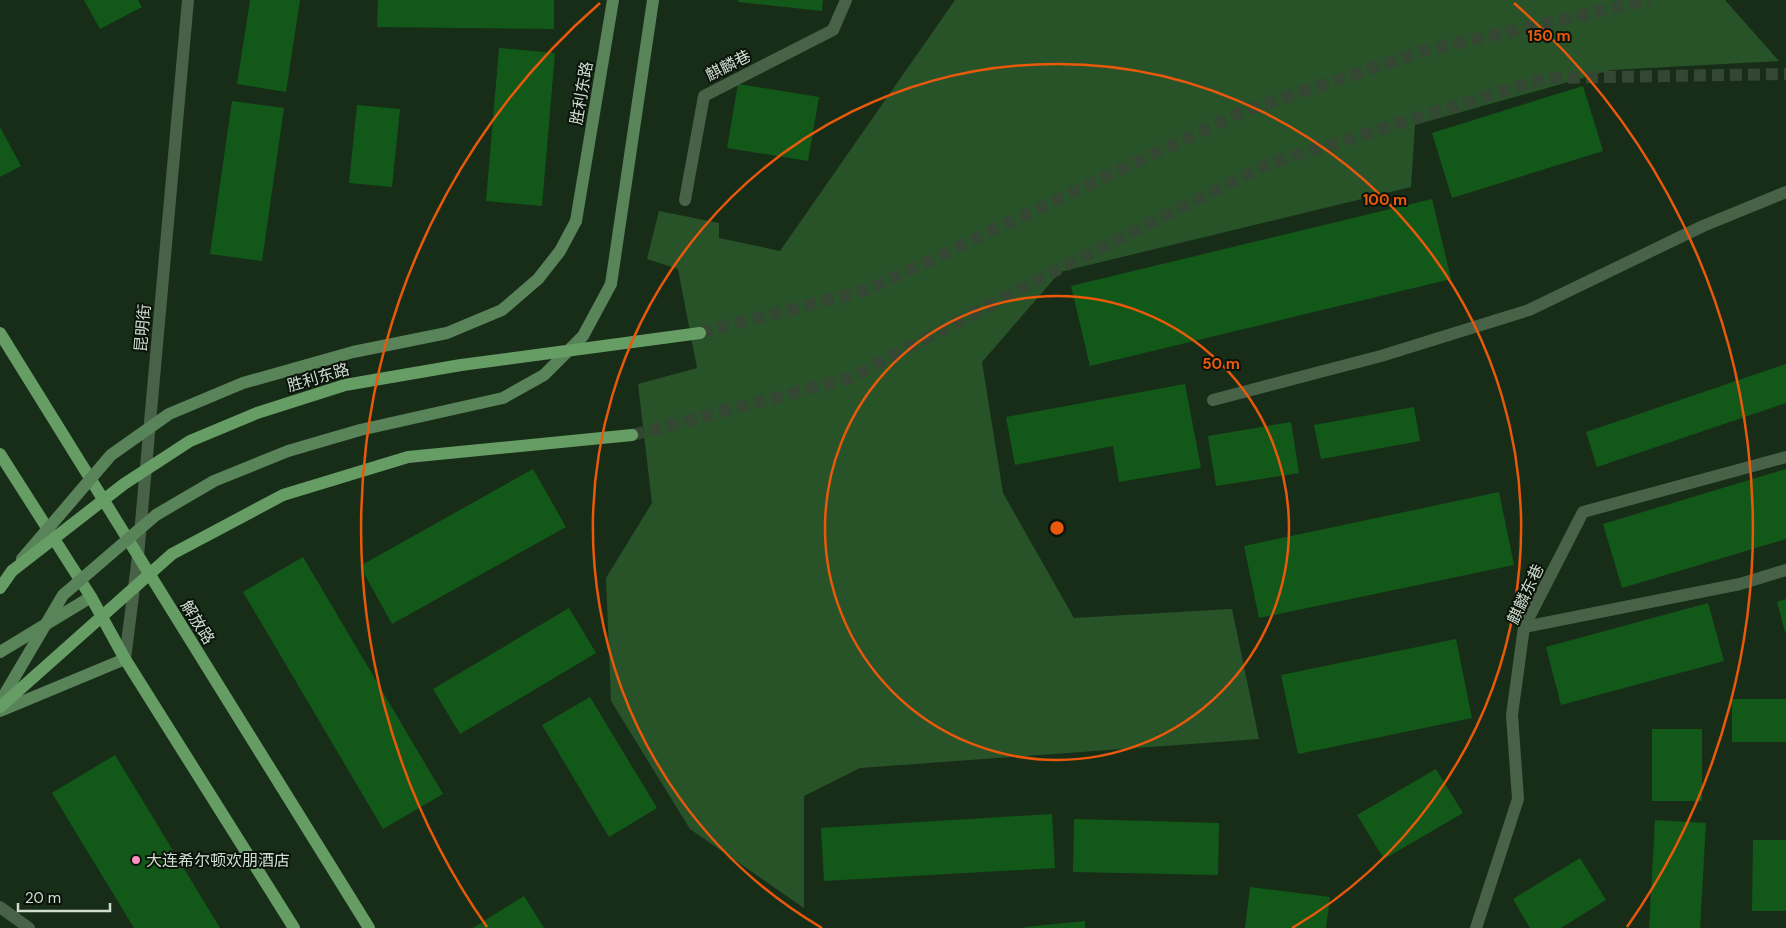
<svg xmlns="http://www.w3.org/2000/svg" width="1786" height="928" font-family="'DM Sans','Noto Sans SC',sans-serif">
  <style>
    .green { fill: #285329 }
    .building { fill: #125919 }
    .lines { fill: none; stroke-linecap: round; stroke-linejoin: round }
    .primary-tunnel { stroke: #334733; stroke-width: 12; stroke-dasharray: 12 6; stroke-linecap: butt }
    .service { stroke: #486247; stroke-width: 12 }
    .minor { stroke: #486247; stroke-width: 12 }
    .tertiary { stroke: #486247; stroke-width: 12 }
    .secondary { stroke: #598359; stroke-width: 12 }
    .primary { stroke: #659d65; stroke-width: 12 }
    .secondary-bridge { stroke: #598359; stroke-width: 12 }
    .primary-bridge { stroke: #659d65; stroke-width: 12 }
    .ring { fill: none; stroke: #e8590c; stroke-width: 2.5 }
    .poi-dot { fill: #fe8ebd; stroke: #0a130a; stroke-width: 2 }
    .labels { text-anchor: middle; stroke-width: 4; stroke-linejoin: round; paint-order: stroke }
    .street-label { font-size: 16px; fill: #cfdcce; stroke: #0a130a }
    .poi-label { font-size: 16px; fill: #cfdcce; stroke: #0a130a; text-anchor: start }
    .centre { fill: #e8590c; stroke: #0a130a; stroke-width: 2.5 }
    .ring-label { font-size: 15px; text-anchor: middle; font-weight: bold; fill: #e8590c; stroke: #0a130a; stroke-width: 4; stroke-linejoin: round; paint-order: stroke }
  </style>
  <rect width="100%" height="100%" fill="#182d18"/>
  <!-- green -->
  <path class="green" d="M955 0H1725L1779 61 1611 70 1415 125 1411 187 1060 272 982 362 1003 493 1074 618 1232 609 1259 739 860 768 804 796V908L690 829 611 701 606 578 652 503 638 384 697 368 678 269 647 259 659 211 719 223V238L780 251Z"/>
  <!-- building -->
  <g class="building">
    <path d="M84 0H138L142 7 100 29Z"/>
    <path d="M250 0H300L286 92 237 84Z"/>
    <path d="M378 0H554V29L377 27Z"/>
    <path d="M738 0H823L822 11 738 2Z"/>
    <path d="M499 48 555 53 542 206 486 201Z"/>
    <path d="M738 84 819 97 808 161 727 148Z"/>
    <path d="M1583 86 1603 151 1452 198 1432 133Z"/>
    <path d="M232 101 284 108 262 261 210 254Z"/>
    <path d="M357 105 400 109 392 187 349 183Z"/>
    <path d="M0 127 21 166 0 177Z"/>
    <path d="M1432 199 1451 279 1090 366 1071 286Z"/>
    <path d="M1786 364V403L1597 467 1586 432Z"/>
    <path d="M1185 384 1201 468 1119 482 1113 446 1015 465 1006 417Z"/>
    <path d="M1414 407 1420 441 1321 459 1314 425Z"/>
    <path d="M1291 422 1299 473 1216 486 1208 436Z"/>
    <path d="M533 469 566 527 392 624 360 566Z"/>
    <path d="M1786 469V539L1622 588 1603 524Z"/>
    <path d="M1499 492 1514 565 1259 618 1244 546Z"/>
    <path d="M303 557 443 794 383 829 243 592Z"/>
    <path d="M1786 599V632H1785L1777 602Z"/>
    <path d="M1708 603 1724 661 1561 705 1546 647Z"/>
    <path d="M569 608 596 653 460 734 433 689Z"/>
    <path d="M1456 639 1472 718 1298 754 1281 675Z"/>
    <path d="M590 697 657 808 609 837 542 725Z"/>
    <rect x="1732" y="699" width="54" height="43"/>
    <rect x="1652" y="729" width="50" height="72"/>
    <path d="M115 755 220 928H134L52 793Z"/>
    <path d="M1436 769 1463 813 1384 859 1357 815Z"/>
    <path d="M1052 814 1055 868 824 881 821 828Z"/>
    <path d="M1074 819 1219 823 1218 875 1073 872Z"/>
    <path d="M1655 820 1706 823 1700 928H1649Z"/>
    <path d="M1753 840H1786V911H1752Z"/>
    <path d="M1580 858 1606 900 1561 928H1530L1513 899Z"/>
    <path d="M1250 887 1330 897 1326 928H1245Z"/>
    <path d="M524 896 544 928H473Z"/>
    <path d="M1085 921V928H1025V927Z"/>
  </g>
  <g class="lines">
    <!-- primary-tunnel -->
    <g class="primary-tunnel">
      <path d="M700 333 867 290 1242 112 1420 52 1649 0"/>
      <path d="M632 435 851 378 1041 278 1265 165 1546 78 1786 74"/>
    </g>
    <!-- service -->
    <path class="service" d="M1476 928 1518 799 1512 715 1524 627 1583 512 1786 457"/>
    <!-- minor -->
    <g class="minor">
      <path d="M685 200 704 96 833 30 846 0"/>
      <path d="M1213 400 1381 356 1529 310 1703 226 1786 192"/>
      <path d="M1524 627 1740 584 1786 570"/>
      <path d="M0 907 29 928"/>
    </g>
    <!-- tertiary -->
    <path class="tertiary" d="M125 659 138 556 188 0"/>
    <!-- secondary -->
    <g class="secondary">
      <path d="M576 221 613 0"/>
      <path d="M0 652 91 597"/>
      <path d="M0 711 125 659"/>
    </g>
    <!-- primary -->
    <g class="primary">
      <path d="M0 333 369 928"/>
      <path d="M0 454 91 597 125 659 294 928"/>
      <path d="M0 588 12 571"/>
    </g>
    <!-- secondary-bridge -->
    <g class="secondary-bridge">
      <path d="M22 559 111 455 169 414 243 383 353 352 447 333 502 310 538 279 560 251 576 221"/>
      <path d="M0 702 63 595 156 515 214 481 288 451 360 430 503 398 544 375 583 336 611 284 653 0"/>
    </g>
    <!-- primary-bridge -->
    <g class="primary-bridge">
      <path d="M12 571 124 484 190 441 257 413 345 385 461 365 700 333"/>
      <path d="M0 707 172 554 283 495 408 457 632 435"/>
    </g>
  </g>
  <!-- distance rings -->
  <g class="ring">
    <circle cx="1057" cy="528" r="232"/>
    <path d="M822 928A464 464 0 1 1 1292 928"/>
    <path d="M487 927A696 696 0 0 1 600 3M1514 3A696 696 0 0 1 1627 927"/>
  </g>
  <!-- markers -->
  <circle class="poi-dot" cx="136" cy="860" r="5"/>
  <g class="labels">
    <!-- street labels -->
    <g class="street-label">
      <text transform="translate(728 65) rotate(-27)" y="6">麒麟巷</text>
      <text transform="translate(581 93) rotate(-80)" y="6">胜利东路</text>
      <text transform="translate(142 328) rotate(-85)" y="6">昆明街</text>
      <text transform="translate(318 377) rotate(-16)" y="6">胜利东路</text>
      <text transform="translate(1525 594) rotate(-65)" y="6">麒麟东巷</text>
      <text transform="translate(198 622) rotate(58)" y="6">解放路</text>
    </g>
    <!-- poi labels -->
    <g class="poi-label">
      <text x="146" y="866">大连希尔顿欢朋酒店</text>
    </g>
  </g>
  <circle cx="1057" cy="528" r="8" class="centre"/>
  <g class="ring-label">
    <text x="1549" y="41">150 m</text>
    <text x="1385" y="205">100 m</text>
    <text x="1221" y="369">50 m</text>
  </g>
  <!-- scale -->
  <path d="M18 903v8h92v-8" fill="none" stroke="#cfdcce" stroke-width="2.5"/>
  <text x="25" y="903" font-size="15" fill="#cfdcce" stroke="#0a130a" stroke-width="4" paint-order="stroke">20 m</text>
</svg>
